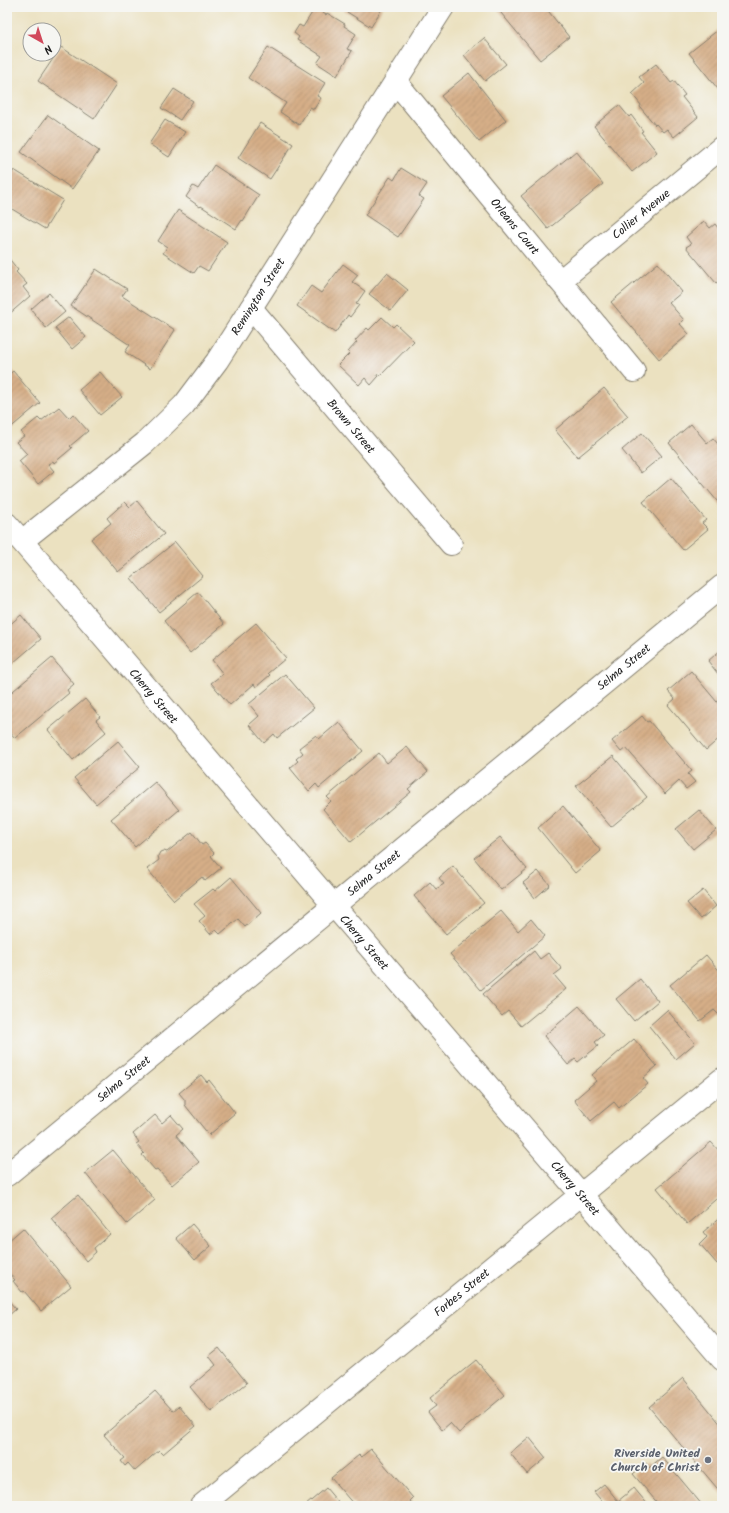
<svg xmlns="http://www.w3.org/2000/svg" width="729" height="1513" font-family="Kalam,sans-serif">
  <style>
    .building { fill: url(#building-hatch) }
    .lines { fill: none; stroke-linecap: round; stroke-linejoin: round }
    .street-casing { stroke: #847e6e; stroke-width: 24 }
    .street { stroke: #fff; stroke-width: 22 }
    .worship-dot { fill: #6b7280; stroke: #f6f6f2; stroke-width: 1.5 }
    .labels { text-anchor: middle; stroke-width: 3.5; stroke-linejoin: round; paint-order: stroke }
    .street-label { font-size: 12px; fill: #1c1c1c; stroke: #f6f6f2 }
    .worship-label { font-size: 12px; font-weight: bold; fill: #5b616d; stroke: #f6f6f2; text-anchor: end }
  </style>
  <defs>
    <pattern id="building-hatch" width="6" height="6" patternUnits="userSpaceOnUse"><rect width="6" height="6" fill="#d5ae87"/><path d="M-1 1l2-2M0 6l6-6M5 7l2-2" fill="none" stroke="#b69574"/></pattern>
  </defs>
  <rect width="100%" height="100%" fill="#f6f6f2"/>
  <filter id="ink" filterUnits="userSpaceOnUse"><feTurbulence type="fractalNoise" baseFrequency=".025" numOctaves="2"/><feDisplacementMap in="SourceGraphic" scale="8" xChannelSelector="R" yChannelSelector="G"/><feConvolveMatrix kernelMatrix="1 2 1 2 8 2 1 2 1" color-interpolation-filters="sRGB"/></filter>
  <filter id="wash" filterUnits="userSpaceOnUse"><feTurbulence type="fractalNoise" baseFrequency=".012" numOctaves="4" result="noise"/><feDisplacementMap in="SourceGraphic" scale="16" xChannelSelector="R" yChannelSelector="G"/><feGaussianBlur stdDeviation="0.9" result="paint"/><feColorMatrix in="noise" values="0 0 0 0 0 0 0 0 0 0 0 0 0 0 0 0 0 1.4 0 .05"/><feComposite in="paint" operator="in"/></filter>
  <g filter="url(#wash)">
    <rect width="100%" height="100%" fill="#ebe1c0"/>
    <g id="blocks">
      <!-- building -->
      <g class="building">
        <path d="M339 7H383L371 27Z"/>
        <path d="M496 7H545L569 37 540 60Z"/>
        <path d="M315 8 326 15 327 13 345 24 344 26 356 34 347 49 352 51 337 76 317 63 322 56 297 40 299 37 294 33 299 25 303 27Z"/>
        <path d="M719 29 722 33V94L689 53Z"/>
        <path d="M484 38 506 64 485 81 464 55Z"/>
        <path d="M61 47 117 84 94 119 38 81Z"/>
        <path d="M268 47 325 83 317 96 321 98 314 109 310 107 299 125 280 112 286 103 248 78Z"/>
        <path d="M656 64 671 83 674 81 685 95 682 97 698 117 674 137 667 129 663 132 656 124 655 125 640 107 641 105 632 94 644 83 639 77Z"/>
        <path d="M469 73 506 120 479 142 441 96Z"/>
        <path d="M174 89 193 101 180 120 161 108Z"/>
        <path d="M619 105 629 117 631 115 643 131 641 132 657 152 632 172 594 126Z"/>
        <path d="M48 115 99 151 72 189 21 152Z"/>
        <path d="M165 120 185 132 169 157 149 144Z"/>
        <path d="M260 123 293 144 270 179 238 158Z"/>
        <path d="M576 151 603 184 548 229 521 196Z"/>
        <path d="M214 165 259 195 243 221 242 220 236 229 201 206 200 207 186 197 193 186 198 189Z"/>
        <path d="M401 168 427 184 419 196 424 199 398 237 365 215 390 177 394 180Z"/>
        <path d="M14 170 63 200 45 229 7 206V181Z"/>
        <path d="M178 210 227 242 208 271 199 266 194 273 163 253 167 247 158 241Z"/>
        <path d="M704 221 710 228 715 224 722 233V279L716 283 686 247 691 244 686 237Z"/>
        <path d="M7 256 18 270 16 272 27 284 23 287 30 296 7 316Z"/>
        <path d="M658 263 682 292 669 303 684 320 680 324 689 334 659 359 611 302Z"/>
        <path d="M343 264 358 275 352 282 365 291 356 304 359 305 350 317 348 315 335 333 297 306 311 286 321 293Z"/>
        <path d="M96 269 127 289 122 296 175 330 150 369 125 352 130 345 71 306Z"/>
        <path d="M387 273 408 290 391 311 369 294Z"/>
        <path d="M49 293 65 312 46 328 31 309Z"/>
        <path d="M69 317 86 337 72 349 55 328Z"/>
        <path d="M382 317 393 327 396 324 414 341 380 376 378 374 377 376 378 377 371 385 365 378 359 385 338 365 350 353 348 352 357 342 355 341 367 328 369 330Z"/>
        <path d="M13 371 40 403 8 430 7 376Z"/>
        <path d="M100 372 122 397 100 415 79 390Z"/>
        <path d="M604 388 628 416 578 457 555 430Z"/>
        <path d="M59 407 69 418 73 414 88 431 70 446 72 448 54 463 53 461 48 464 54 471 38 484 19 461 27 454 16 442 24 436 21 432 38 418 41 421Z"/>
        <path d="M691 424 707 443 713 438 722 449V507L669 443Z"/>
        <path d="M642 433 662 456 641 473 622 450Z"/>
        <path d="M671 478 706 520 702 523 708 529 683 550 643 502Z"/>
        <path d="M137 501 164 534 118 572 91 539 111 523 107 518 125 502 130 507Z"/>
        <path d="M175 542 203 576 159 612 131 578Z"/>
        <path d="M198 592 224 624 190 653 164 621Z"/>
        <path d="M21 615 41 639 7 668V627Z"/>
        <path d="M256 623 286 658 268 673 270 675 256 687 254 684 230 705 211 683 223 674 212 660Z"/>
        <path d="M722 649V679L708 661Z"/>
        <path d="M52 658 74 684 67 690 69 693 15 738 7 729V719L10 716 7 713V696Z"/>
        <path d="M691 671 722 708V736L706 750 668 705 675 699 668 691Z"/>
        <path d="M285 674 314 708 277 738 274 734 264 743 249 725 259 716 249 704Z"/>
        <path d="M85 699 100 717 96 720 106 732 73 760 48 730Z"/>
        <path d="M642 716 647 722 649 721 692 771 688 774 695 782 686 789 679 781 665 794 626 748 621 752 612 741Z"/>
        <path d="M339 722 363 751 319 788 316 784 309 791 290 768 298 761 296 759 303 753 299 748 316 735 319 739Z"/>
        <path d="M118 741 140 767 96 804 74 778Z"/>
        <path d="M407 747 428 772 408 789 411 792 351 842 323 809 331 801 327 797 379 753 387 763Z"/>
        <path d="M613 756 647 797 611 827 576 786Z"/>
        <path d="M155 782 179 810 135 847 111 819Z"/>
        <path d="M563 806 601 851 575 873 538 828Z"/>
        <path d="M699 810 716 830 693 849 676 829Z"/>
        <path d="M192 832 202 845 205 843 214 853 211 856 221 868 205 881 202 877 174 900 147 869 159 860 158 856 160 852 164 851 167 852Z"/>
        <path d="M500 837 527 869 501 890 474 858Z"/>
        <path d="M453 866 484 903 446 934 414 896 430 882 436 889 444 884 439 878Z"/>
        <path d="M538 871 550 885 535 898 523 883Z"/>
        <path d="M231 877 261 913 245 927 238 919 220 934 216 930 210 934 199 921 205 916 194 904 213 889 215 891Z"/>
        <path d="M703 890 716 906 701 919 687 903Z"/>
        <path d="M501 911 518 931 531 919 545 936 481 990 450 954Z"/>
        <path d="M534 951 540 959 548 953 562 969 554 975 566 989 521 1026 508 1011 502 1016 483 994Z"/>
        <path d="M706 955 722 974V1013L719 1015 714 1010 700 1021 670 985Z"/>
        <path d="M640 979 658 1001 634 1021 616 999Z"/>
        <path d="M579 1006 604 1035 595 1042 598 1046 578 1062 575 1059 568 1065 544 1036Z"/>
        <path d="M667 1010 695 1043 676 1059 649 1026Z"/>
        <path d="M634 1039 657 1066 643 1078 648 1084 619 1108 614 1102 591 1121 574 1100 596 1081 592 1075Z"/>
        <path d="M201 1075 207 1082 209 1080 235 1113 209 1135 185 1105V1100L179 1093Z"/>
        <path d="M155 1115 162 1123 171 1115 183 1129 176 1135 199 1162 172 1185 157 1169 155 1170 142 1155 144 1153 136 1144 139 1142 133 1134Z"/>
        <path d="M711 1142 722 1154V1175L721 1176 722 1194 687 1224 657 1188Z"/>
        <path d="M113 1150 155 1200 127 1224 85 1173Z"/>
        <path d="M78 1195 110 1234 94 1248 96 1252 86 1261 51 1218Z"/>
        <path d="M722 1216V1260L717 1264 700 1244 707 1237 703 1232Z"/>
        <path d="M192 1224 211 1246 195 1260 176 1238Z"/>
        <path d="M23 1228 71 1286 41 1311 24 1291 22 1292 13 1281 15 1280 7 1271V1242Z"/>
        <path d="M7 1299 16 1309 7 1317Z"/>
        <path d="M219 1348 247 1383 211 1412 190 1387 216 1365 209 1356Z"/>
        <path d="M476 1360 505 1395 459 1433 450 1423 442 1430 428 1412 436 1406 430 1398Z"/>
        <path d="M683 1378 722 1426V1494L649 1407Z"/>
        <path d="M155 1391 173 1411 179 1406 196 1426 163 1454 159 1450 135 1471 128 1463 125 1466 121 1461 125 1458 104 1435Z"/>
        <path d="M529 1437 546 1458 527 1474 510 1453Z"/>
        <path d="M371 1449 413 1498 410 1501 414 1506H355L331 1478 359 1455 361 1457Z"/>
        <path d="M662 1457 703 1506H660L633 1474 646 1463 649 1468Z"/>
        <path d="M604 1484 618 1501 634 1488 649 1506H606L594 1492Z"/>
        <path d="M326 1488 341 1506H305Z"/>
      </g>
    </g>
  </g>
  <g filter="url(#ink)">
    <use href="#blocks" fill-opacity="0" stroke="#847e6e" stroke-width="1"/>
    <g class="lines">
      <!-- street casing -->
      <g class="street-casing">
        <g id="street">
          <path id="s1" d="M396 82 634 371"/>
          <path id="s2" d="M560 281 722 147"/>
          <path id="s3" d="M251 308 451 544"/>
          <path id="s4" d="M7 524C244 803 483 1081 722 1359"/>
          <path id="s5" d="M22 541 145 443 184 405 217 361 443 7"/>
          <path id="s6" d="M7 1175 722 586"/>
          <path id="s7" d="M201 1506 722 1079"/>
        </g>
      </g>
      <!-- street -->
      <use href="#street" class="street"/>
    </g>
  </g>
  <!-- markers -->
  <circle class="worship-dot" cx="708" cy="1460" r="4"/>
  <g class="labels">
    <!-- street labels -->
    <g class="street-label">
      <text dy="4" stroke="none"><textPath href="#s2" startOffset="105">Collier Avenue</textPath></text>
      <text dy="4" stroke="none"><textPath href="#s1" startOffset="187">Orleans Court</textPath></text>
      <text dy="4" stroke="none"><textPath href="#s5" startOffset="343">Remington Street</textPath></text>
      <text dy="4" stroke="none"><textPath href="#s3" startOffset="155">Brown Street</textPath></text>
      <text dy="4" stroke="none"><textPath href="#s6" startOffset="799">Selma Street</textPath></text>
      <text dy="4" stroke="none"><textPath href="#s4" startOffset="226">Cherry Street</textPath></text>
      <text dy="4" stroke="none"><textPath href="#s6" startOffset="475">Selma Street</textPath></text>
      <text dy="4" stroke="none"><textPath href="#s4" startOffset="550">Cherry Street</textPath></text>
      <text dy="4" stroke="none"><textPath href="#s6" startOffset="151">Selma Street</textPath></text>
      <text dy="4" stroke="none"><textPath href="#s4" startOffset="874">Cherry Street</textPath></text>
      <text dy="4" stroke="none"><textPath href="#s7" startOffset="337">Forbes Street</textPath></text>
    </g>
    <!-- worship labels -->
    <g class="worship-label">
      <text x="700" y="1457">Riverside United<tspan x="700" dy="14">Church of Christ</tspan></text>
    </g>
  </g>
  <!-- margin -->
  <rect width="729" height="1513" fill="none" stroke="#f6f6f2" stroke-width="24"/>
  <!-- north arrow -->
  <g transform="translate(42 42) rotate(141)"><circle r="19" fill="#f6f6f2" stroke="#9f9f9c"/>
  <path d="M0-3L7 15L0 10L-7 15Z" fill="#d1495b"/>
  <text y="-6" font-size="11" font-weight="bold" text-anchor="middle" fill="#1c1c1c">N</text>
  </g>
</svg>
